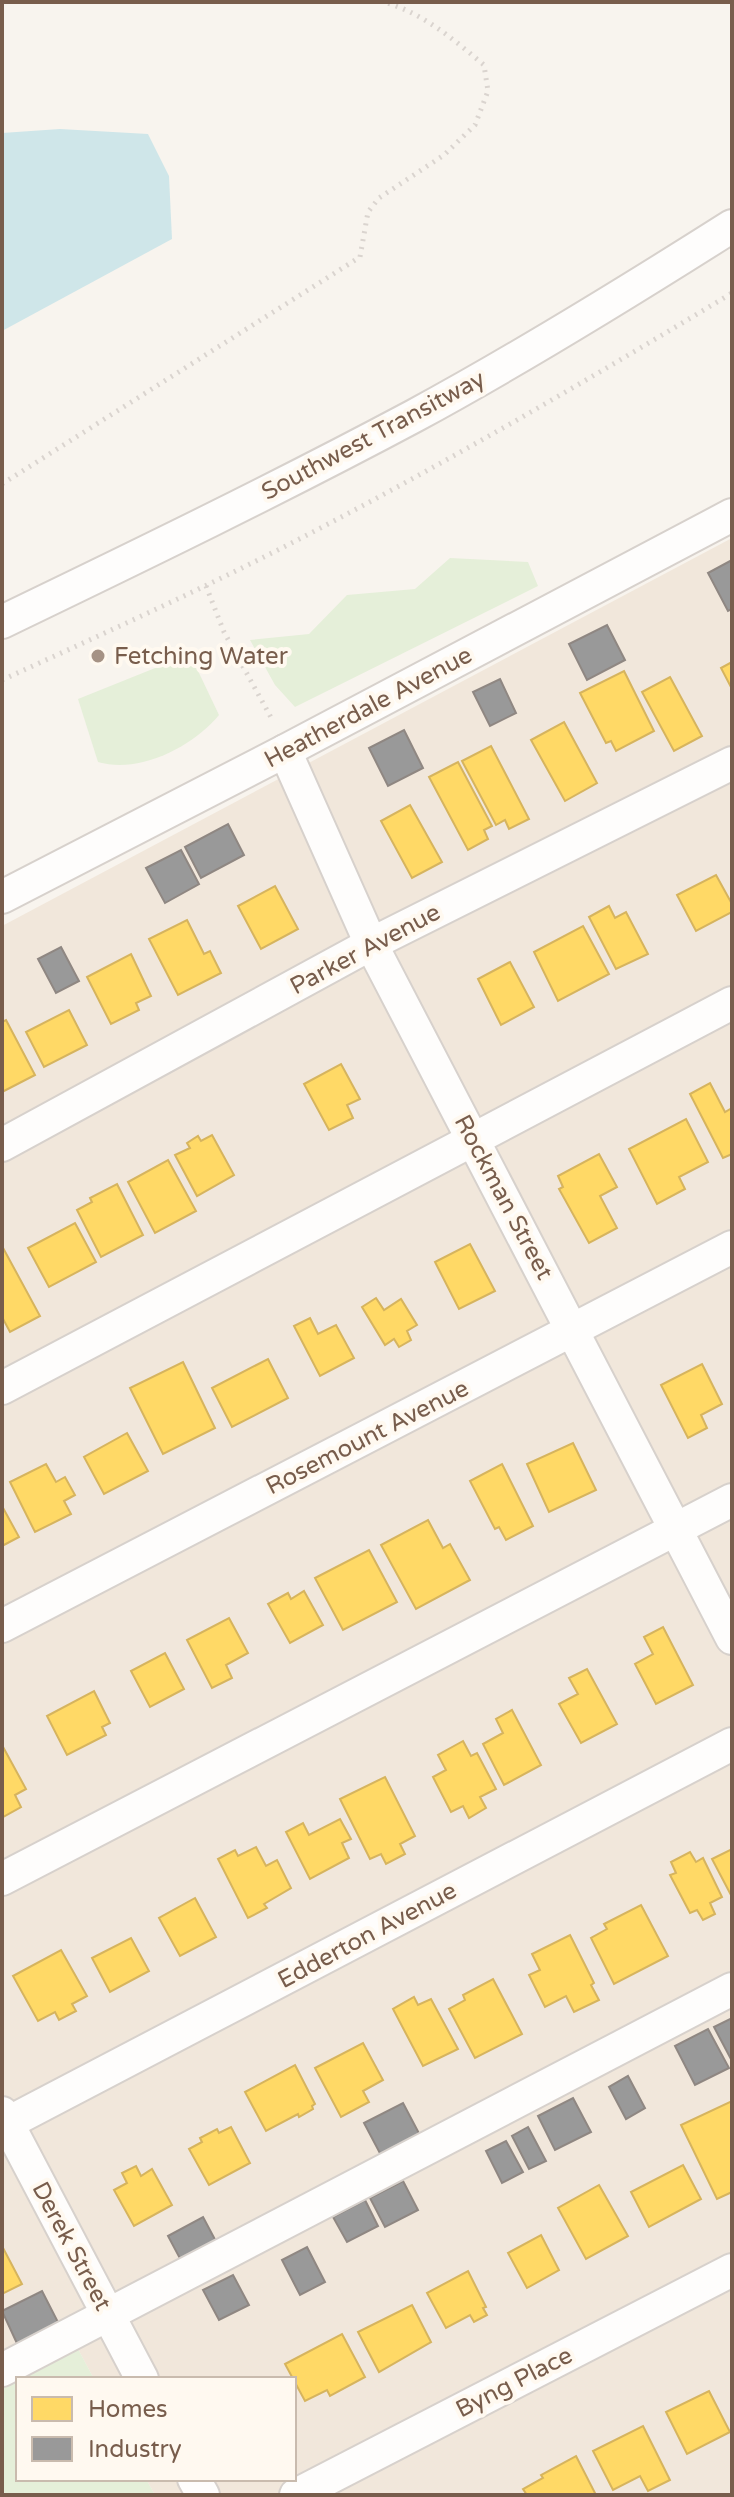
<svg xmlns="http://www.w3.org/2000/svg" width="734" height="2497" font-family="'Varela Round',sans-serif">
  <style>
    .residential { fill: #f1e7db }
    .green { fill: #e5efd9 }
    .water { fill: #cfe6e9 }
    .homes { fill: #ffd966; stroke: #d6b45e; stroke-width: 2 }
    .industry { fill: #999; stroke: #8f8782; stroke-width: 2 }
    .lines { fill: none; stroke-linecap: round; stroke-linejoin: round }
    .minor-casing { stroke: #d7d1cc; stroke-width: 36 }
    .path { stroke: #dad4cf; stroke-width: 5; stroke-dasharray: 2 6; stroke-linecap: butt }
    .minor { stroke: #fefdfc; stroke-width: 32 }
    .poi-dot { fill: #a59285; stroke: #fff9f0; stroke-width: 3 }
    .labels { text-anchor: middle; stroke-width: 8; stroke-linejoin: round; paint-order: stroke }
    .street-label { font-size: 24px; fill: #785d4c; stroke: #fff9f0 }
    .poi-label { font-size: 24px; fill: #785d4c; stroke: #fff9f0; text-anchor: start }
  </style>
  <rect width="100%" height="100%" fill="#f8f4ee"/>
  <!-- residential -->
  <path class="residential" d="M732 538V2495H155L146 2479H294V2379H94L70 2334 2 2370V926Z"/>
  <!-- green -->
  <g class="green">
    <path d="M450 558 528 562 538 586 295 707 275 685 250 640 309 634 347 595 415 589Z"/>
    <path d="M190 654 219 715C192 747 140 774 98 762L78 699Z"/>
    <path d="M70 2334 94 2379H18V2479H146L155 2495H2V2370Z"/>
  </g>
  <!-- water -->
  <path class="water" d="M60 129 148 134 169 176 172 239 2 331V133Z"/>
  <!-- homes -->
  <g class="homes">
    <path d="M732 662V689L721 668Z"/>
    <path d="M624 671 654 731 616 751 611 741 606 743 580 693Z"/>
    <path d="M670 677 702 736 674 751 642 692Z"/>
    <path d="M564 722 597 783 565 801 531 740Z"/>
    <path d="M491 746 529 819 509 829 505 820 496 825 462 761Z"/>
    <path d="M458 762 492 826 484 830 488 839 468 850 429 777Z"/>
    <path d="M410 805 442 862 412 878 381 821Z"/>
    <path d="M716 875 732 904V912L696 931 677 895Z"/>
    <path d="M275 886 298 929 261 949 238 906Z"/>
    <path d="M609 906 615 918 626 912 648 954 616 969 589 917Z"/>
    <path d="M187 920 204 954 210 951 221 973 178 995 149 939Z"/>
    <path d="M583 926 609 974 558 1001 534 952Z"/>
    <path d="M131 954 151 996 136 1003 139 1010 111 1024 87 977Z"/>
    <path d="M510 962 534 1007 501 1025 478 979Z"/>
    <path d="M69 1010 87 1045 44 1067 26 1032Z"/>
    <path d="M6 1020 35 1075 2 1092V1022Z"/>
    <path d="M341 1064 360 1099 347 1105 353 1118 329 1130 304 1084Z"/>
    <path d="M710 1083 725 1112 732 1108V1154L723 1158 690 1094Z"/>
    <path d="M686 1119 708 1162 679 1177 685 1189 657 1204 629 1149Z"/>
    <path d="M212 1135 234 1175 197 1196 175 1155 190 1148 187 1143 198 1136 201 1141Z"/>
    <path d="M599 1154 617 1187 600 1196 617 1228 589 1243 559 1189 563 1187 558 1176Z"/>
    <path d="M168 1160 196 1211 155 1233 128 1182Z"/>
    <path d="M117 1184 143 1235 101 1257 77 1210 92 1202 90 1198Z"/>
    <path d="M75 1223 96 1262 49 1287 28 1248Z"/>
    <path d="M470 1244 495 1291 459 1309 435 1262Z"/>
    <path d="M2 1246 40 1316 10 1332 2 1317Z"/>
    <path d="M376 1298 384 1310 401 1299 417 1325 407 1331 411 1340 399 1347 394 1339 385 1345 362 1307Z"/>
    <path d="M310 1318 318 1334 336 1325 354 1358 320 1376 294 1326Z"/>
    <path d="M268 1359 288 1398 232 1427 212 1388Z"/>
    <path d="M183 1362 215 1428 163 1454 130 1388Z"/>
    <path d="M702 1364 722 1404 701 1415 707 1428 688 1438 661 1385Z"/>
    <path d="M127 1433 148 1471 104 1494 84 1457Z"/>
    <path d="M573 1443 596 1490 549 1512 527 1464Z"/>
    <path d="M46 1464 56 1482 65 1477 75 1495 64 1501 71 1514 35 1532 10 1482Z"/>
    <path d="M502 1464 533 1526 506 1540 499 1527 495 1529 470 1481Z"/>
    <path d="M2 1506 19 1537 2 1546Z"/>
    <path d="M428 1520 443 1548 450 1544 470 1580 416 1609 381 1545Z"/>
    <path d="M369 1550 397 1602 343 1630 315 1578Z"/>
    <path d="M304 1591 323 1625 290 1643 268 1604 288 1593 291 1599Z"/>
    <path d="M229 1618 248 1653 226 1665 232 1678 212 1688 187 1640Z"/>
    <path d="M663 1627 693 1685 656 1704 635 1664 653 1654 644 1637Z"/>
    <path d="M165 1653 184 1689 150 1707 131 1671Z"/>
    <path d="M587 1669 617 1724 581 1743 559 1704 578 1694 569 1678Z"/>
    <path d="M94 1691 110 1723 102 1727 106 1735 67 1755 47 1716Z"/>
    <path d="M512 1710 541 1765 504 1785 483 1744 503 1733 496 1719Z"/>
    <path d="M463 1741 471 1756 477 1753 496 1789 480 1797 486 1808 469 1818 463 1806 451 1812 433 1777 446 1770 438 1755Z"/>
    <path d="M2 1745 26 1789 15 1795 21 1807 3 1817Z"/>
    <path d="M385 1777 415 1836 400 1844 405 1854 386 1864 381 1854 370 1859 340 1799Z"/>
    <path d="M340 1819 351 1839 342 1843 349 1858 310 1879 286 1832 303 1823 309 1835Z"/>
    <path d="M256 1847 266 1866 277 1860 291 1888 264 1904 267 1908 248 1918 218 1859 235 1850 238 1856Z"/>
    <path d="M732 1849V1897L712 1859Z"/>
    <path d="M690 1852 696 1862 703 1858 722 1897 710 1903 715 1914 703 1920 697 1910 690 1913 670 1875 676 1873 671 1862Z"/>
    <path d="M195 1898 216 1937 180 1956 159 1918Z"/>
    <path d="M641 1905 668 1956 614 1984 591 1938 607 1929 604 1924Z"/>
    <path d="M570 1935 594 1983 591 1985 599 2000 574 2012 566 1996 545 2007 529 1975 540 1970 532 1954Z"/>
    <path d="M131 1938 149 1971 110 1992 92 1958Z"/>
    <path d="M61 1950 87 1996 72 2004 76 2011 59 2020 55 2012 38 2021 13 1976Z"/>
    <path d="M493 1979 522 2034 475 2058 449 2009 465 2000 463 1995Z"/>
    <path d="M414 1997 418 2005 431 1999 458 2049 423 2066 393 2009Z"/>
    <path d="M363 2043 383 2080 363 2091 369 2102 341 2117 315 2068Z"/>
    <path d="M295 2065 315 2104 312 2106 313 2109 299 2117 298 2114 266 2131 245 2092Z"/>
    <path d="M732 2101V2192L717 2199 681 2125Z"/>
    <path d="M231 2127 250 2163 209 2185 189 2149 202 2142 200 2138 217 2129 219 2133Z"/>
    <path d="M683 2165 701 2199 649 2227 631 2192Z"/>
    <path d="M136 2166 141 2176 152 2169 172 2205 134 2226 114 2190 127 2183 122 2173Z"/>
    <path d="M599 2185 628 2236 586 2259 558 2208Z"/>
    <path d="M541 2235 559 2270 527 2288 508 2253Z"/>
    <path d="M2 2246 22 2284 2 2294Z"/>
    <path d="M468 2271 486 2307 483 2308 487 2315 474 2322 470 2315 446 2328 427 2293Z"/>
    <path d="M412 2305 431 2342 379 2372 358 2332Z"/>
    <path d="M342 2334 365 2377 330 2396 327 2390 305 2401 285 2364Z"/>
    <path d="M709 2391 730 2432 687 2454 666 2412Z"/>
    <path d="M643 2426 670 2480 648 2491 640 2476 613 2490 593 2451Z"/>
    <path d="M576 2456 596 2495H527L523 2489 543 2478 541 2475Z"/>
  </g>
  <!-- industry -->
  <g class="industry">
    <path d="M732 560V609L728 611 708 573Z"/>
    <path d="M607 625 625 660 587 680 569 644Z"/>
    <path d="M500 679 516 713 490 726 473 692Z"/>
    <path d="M404 730 423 768 388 786 369 748Z"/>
    <path d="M228 824 244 855 201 878 185 847Z"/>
    <path d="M181 850 199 884 165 903 146 868Z"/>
    <path d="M61 947 79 981 56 993 38 959Z"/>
    <path d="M732 2018V2061L714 2027Z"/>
    <path d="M708 2029 729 2068 695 2085 675 2046Z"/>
    <path d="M628 2076 645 2108 626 2119 609 2087Z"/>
    <path d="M573 2098 591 2132 555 2150 538 2116Z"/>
    <path d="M403 2103 422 2139 383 2159 364 2123Z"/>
    <path d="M528 2127 546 2161 529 2169 512 2136Z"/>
    <path d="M506 2141 523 2172 502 2183 486 2151Z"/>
    <path d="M403 2181 418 2210 385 2227 370 2198Z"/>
    <path d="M365 2200 378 2226 347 2242 333 2217Z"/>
    <path d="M203 2217 219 2247 184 2266 168 2236Z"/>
    <path d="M307 2247 325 2282 300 2295 282 2260Z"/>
    <path d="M233 2275 249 2305 219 2320 203 2290Z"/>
    <path d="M42 2291 62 2330 21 2352 2 2311Z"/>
  </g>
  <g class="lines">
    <!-- minor casing -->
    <g class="minor-casing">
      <g id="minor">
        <path d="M2 622C141 555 279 488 414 416 523 357 628 292 732 226"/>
        <path d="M285 751 371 944 732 1638"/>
        <path d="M2 897 285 751 732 515"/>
        <path d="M2 1145 371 944 732 763"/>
        <path d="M2 1388 732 1003"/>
        <path d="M2 1626 732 1247"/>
        <path d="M2 1879 732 1500"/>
        <path d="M2 2113 142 2379"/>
        <path d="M2 2126 732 1744"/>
        <path d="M2 2370 732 1989"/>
        <path d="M194 2479 203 2495"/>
        <path d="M296 2495 732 2270"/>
      </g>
    </g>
    <!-- path -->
    <g class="path">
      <path d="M2 484 360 257 368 212 379 198 444 155 475 125 488 91 484 65C453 39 423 13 384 2"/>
      <path d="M206 586 224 632 273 721"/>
      <path d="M2 680C105 633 209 586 309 534 453 459 593 377 732 293"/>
    </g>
    <!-- minor -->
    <use href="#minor" class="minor"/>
  </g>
  <!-- markers -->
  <circle class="poi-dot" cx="98" cy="656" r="8"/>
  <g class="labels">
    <!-- street labels -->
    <g class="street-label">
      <text transform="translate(373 435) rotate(-28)" y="8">Southwest Transitway</text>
      <text transform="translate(368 707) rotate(-28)" y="8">Heatherdale Avenue</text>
      <text transform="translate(365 949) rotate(-28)" y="8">Parker Avenue</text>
      <text transform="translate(504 1197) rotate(62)" y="8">Rockman Street</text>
      <text transform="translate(367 1437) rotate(-27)" y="8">Rosemount Avenue</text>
      <text transform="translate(367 1935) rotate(-28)" y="8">Edderton Avenue</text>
      <text transform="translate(72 2246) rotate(62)" y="8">Derek Street</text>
      <text transform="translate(514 2382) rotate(-27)" y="8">Byng Place</text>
    </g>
    <!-- poi labels -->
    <g class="poi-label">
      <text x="114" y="664">Fetching Water</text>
    </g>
  </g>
  <!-- border -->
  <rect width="734" height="2497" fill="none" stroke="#785d4c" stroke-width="8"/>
  <!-- legend -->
  <rect x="16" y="2377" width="280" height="104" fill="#fff9f0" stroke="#c9bbae" stroke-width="2"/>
  <rect x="32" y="2397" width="40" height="24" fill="#ffd966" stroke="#c9bbae" stroke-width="2"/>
  <text x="88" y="2417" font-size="24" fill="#785d4c">Homes</text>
  <rect x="32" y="2437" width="40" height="24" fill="#999999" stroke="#c9bbae" stroke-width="2"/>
  <text x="88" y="2457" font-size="24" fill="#785d4c">Industry</text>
</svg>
